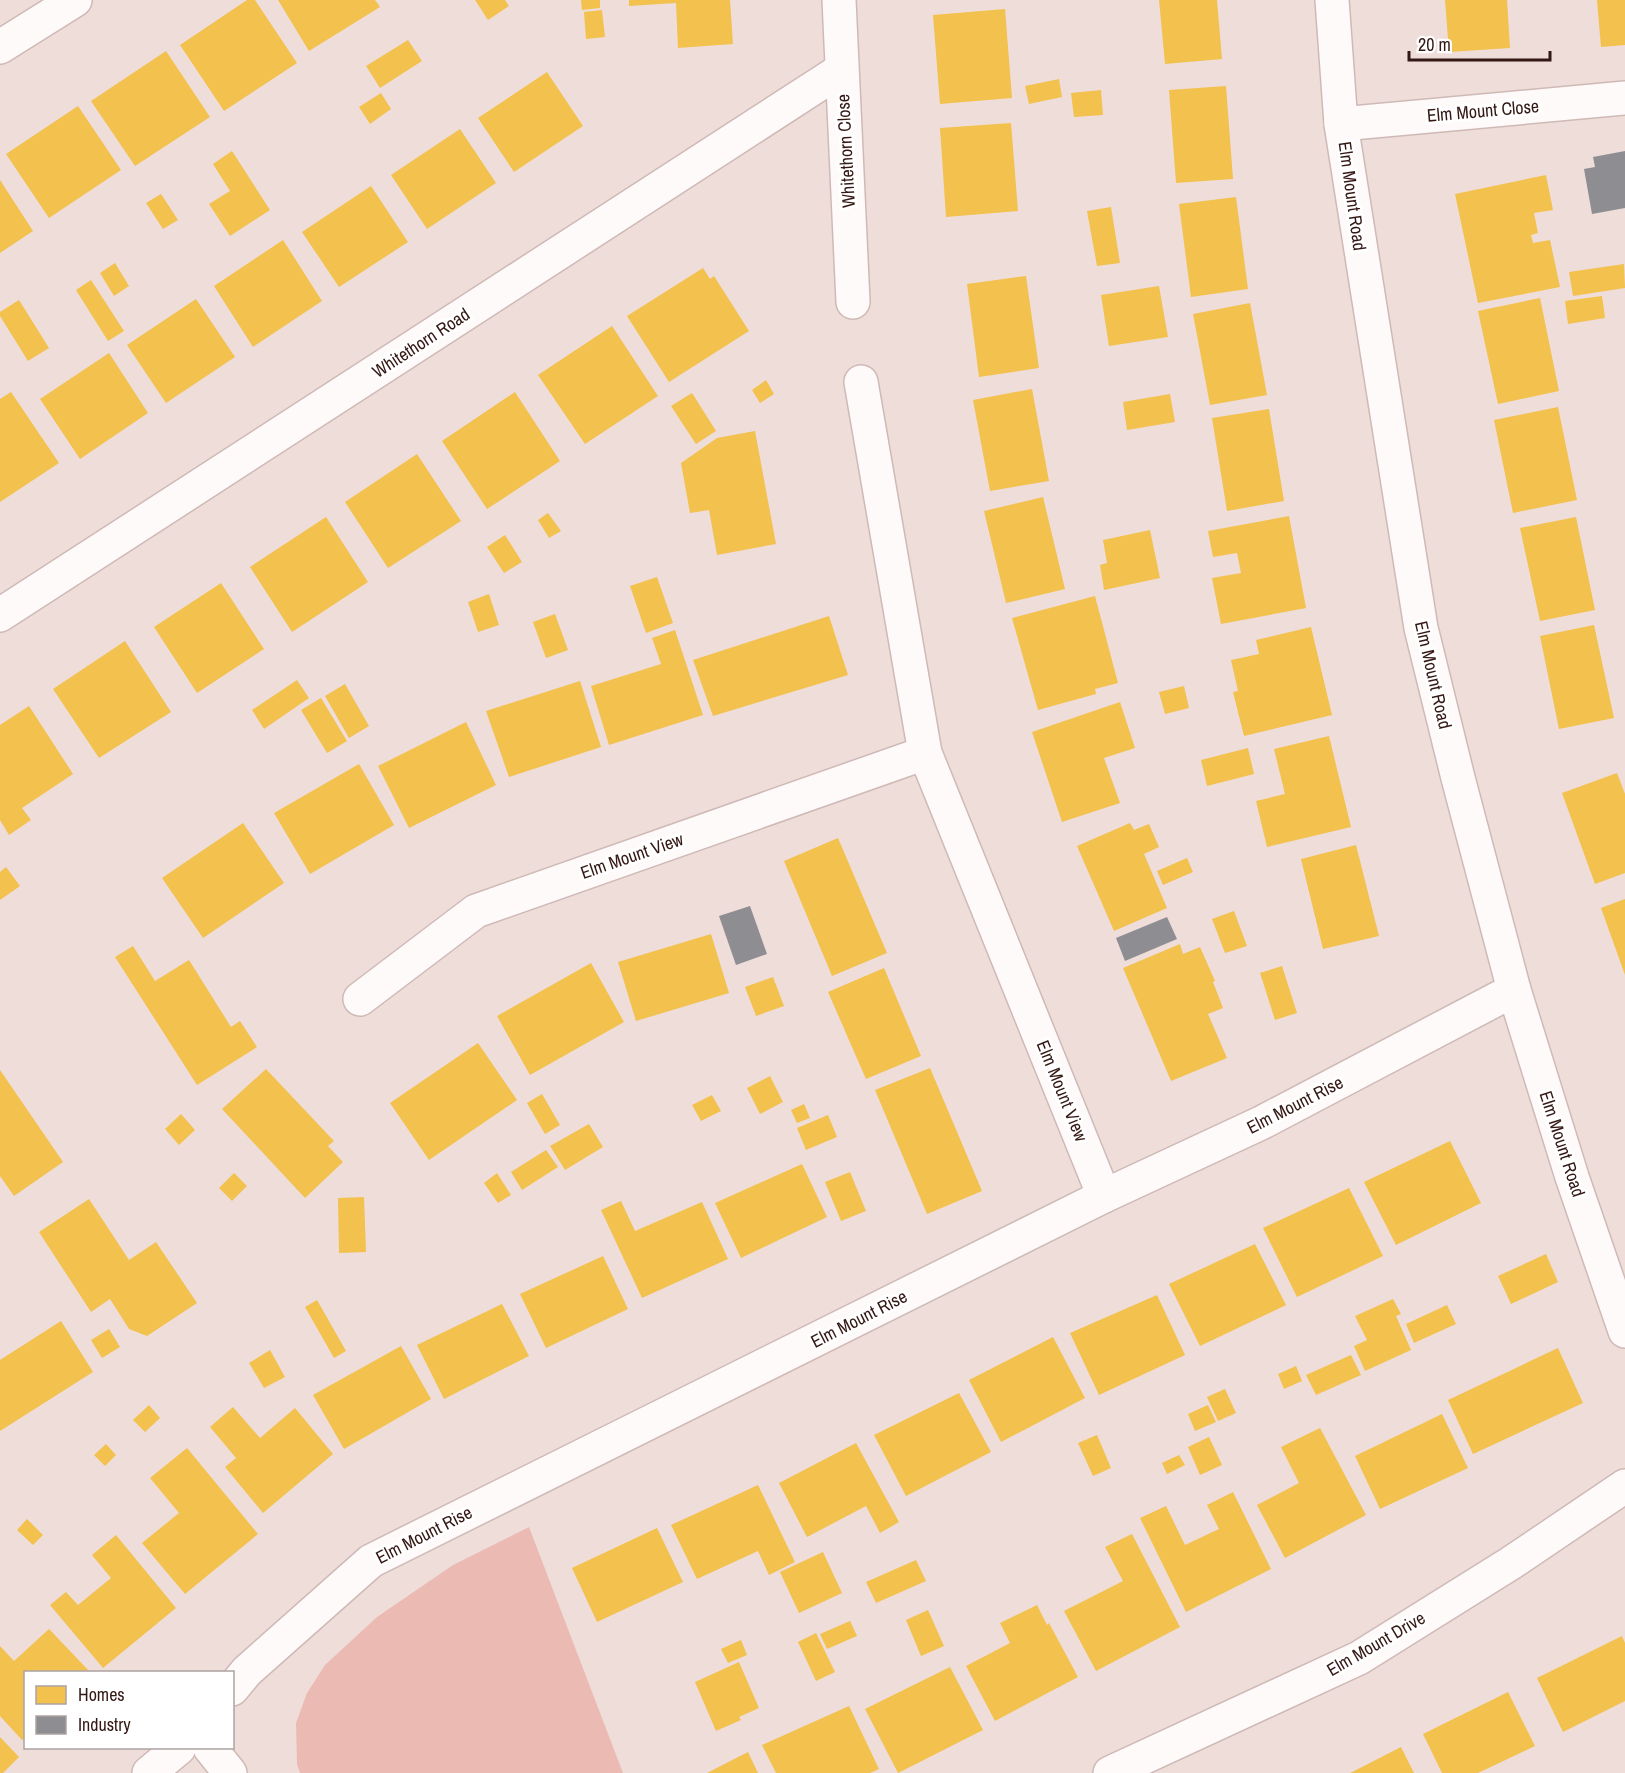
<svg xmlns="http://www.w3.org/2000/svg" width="1625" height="1773" font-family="'Archivo Narrow',sans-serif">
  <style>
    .green { fill: #ebbbb3 }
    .homes { fill: #f2c14e }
    .industry { fill: #8d8d92 }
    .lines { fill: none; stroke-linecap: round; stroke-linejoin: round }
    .minor-casing { stroke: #cfb9b6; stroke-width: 36 }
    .minor { stroke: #fdfaf9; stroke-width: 33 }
    .labels { text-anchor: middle; stroke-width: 6; stroke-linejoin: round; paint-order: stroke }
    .street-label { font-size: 18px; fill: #331814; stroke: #fff }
  </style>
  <rect width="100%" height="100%" fill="#efddda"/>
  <!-- green -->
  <path class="green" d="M529 1527 623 1773H300L297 1764 296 1723 307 1693 325 1665 377 1617 453 1565Z"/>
  <!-- homes -->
  <g class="homes">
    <path d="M247 0H255L297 63 224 111 180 45Z"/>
    <path d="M278 0H375L380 7 309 51Z"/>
    <path d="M475 0H505L509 6 488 20Z"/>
    <path d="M581 0H600V8L582 10Z"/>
    <path d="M629 0H730L733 44 678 48 676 3 629 6Z"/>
    <path d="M1159 0H1217L1222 59 1165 64Z"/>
    <path d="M1445 0H1507L1510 48 1449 52Z"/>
    <path d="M1597 0H1625V45L1601 47Z"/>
    <path d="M1005 9 1012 98 940 104 933 15Z"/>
    <path d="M602 10 605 37 586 39 584 12Z"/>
    <path d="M408 40 422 61 380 88 366 66Z"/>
    <path d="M166 51 210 117 135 166 91 101Z"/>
    <path d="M547 72 583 126 514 172 478 118Z"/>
    <path d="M1059 79 1062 97 1029 104 1025 86Z"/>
    <path d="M1226 86 1233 179 1176 183 1169 90Z"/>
    <path d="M1101 90 1103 115 1074 117 1071 93Z"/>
    <path d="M381 93 391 109 370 124 359 107Z"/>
    <path d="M78 106 121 170 49 218 6 154Z"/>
    <path d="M1011 123 1018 211 946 217 940 128Z"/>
    <path d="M460 129 496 183 427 229 391 175Z"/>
    <path d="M232 151 270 210 230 236 209 204 230 191 213 164Z"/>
    <path d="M1546 175 1553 210 1534 213 1538 233 1531 235 1533 243 1550 240 1560 287 1478 303 1455 194Z"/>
    <path d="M0 180 33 231 0 253Z"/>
    <path d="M371 186 408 242 339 287 302 232Z"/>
    <path d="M161 194 178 220 163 229 146 203Z"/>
    <path d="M1236 197 1248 289 1191 297 1179 204Z"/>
    <path d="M1111 207 1120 263 1097 266 1087 211Z"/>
    <path d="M283 240 322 301 253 347 214 286Z"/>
    <path d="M115 263 129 286 114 296 100 273Z"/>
    <path d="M1624 264 1625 288 1573 296 1569 272Z"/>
    <path d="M703 268 710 279 714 276 749 331 669 382 627 316Z"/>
    <path d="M1026 276 1039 368 979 377 967 284Z"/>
    <path d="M91 280 124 331 108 341 76 290Z"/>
    <path d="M1159 286 1168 337 1109 346 1101 295Z"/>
    <path d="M1602 296 1605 318 1568 324 1565 301Z"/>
    <path d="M1540 298 1559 391 1498 404 1478 311Z"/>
    <path d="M196 299 235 357 166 403 127 345Z"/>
    <path d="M19 300 49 348 28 361 0 316V312Z"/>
    <path d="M1250 303 1267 395 1210 405 1193 314Z"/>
    <path d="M612 326 658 396 585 444 538 375Z"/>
    <path d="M109 353 148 413 80 459 40 399Z"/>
    <path d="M766 380 774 394 760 403 752 390Z"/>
    <path d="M1032 389 1049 481 990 491 973 400Z"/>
    <path d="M11 392 59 463 0 502V399Z"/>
    <path d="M515 392 560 461 487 509 442 441Z"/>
    <path d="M692 393 716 431 696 444 671 406Z"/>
    <path d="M1170 394 1175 422 1127 430 1123 402Z"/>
    <path d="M1558 407 1577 500 1513 513 1494 420Z"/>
    <path d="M1269 409 1284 501 1227 511 1212 418Z"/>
    <path d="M755 431 776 544 717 555 709 510 690 513 681 463 717 438Z"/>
    <path d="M417 454 461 521 388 568 345 502Z"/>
    <path d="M1043 497 1065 589 1006 603 984 511Z"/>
    <path d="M548 513 561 531 549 538 538 520Z"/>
    <path d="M1289 516 1306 608 1221 624 1212 578 1241 573 1237 553 1213 557 1208 531Z"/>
    <path d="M326 517 368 582 292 632 250 567Z"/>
    <path d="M1576 517 1595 610 1540 621 1520 528Z"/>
    <path d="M1150 530 1160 578 1104 590 1100 565 1107 563 1103 540Z"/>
    <path d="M505 535 522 562 504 573 487 547Z"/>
    <path d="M657 577 673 623 646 633 630 586Z"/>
    <path d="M221 583 264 649 197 693 154 627Z"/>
    <path d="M489 594 499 625 478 632 468 602Z"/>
    <path d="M1095 596 1118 683 1095 689 1096 694 1038 710 1012 618Z"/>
    <path d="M555 614 568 650 546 658 533 622Z"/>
    <path d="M829 616 848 675 713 716 693 660Z"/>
    <path d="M1594 625 1614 718 1559 729 1540 636Z"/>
    <path d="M1311 627 1332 715 1244 736 1233 692 1238 691 1231 660 1259 654 1256 640Z"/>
    <path d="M675 630 703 715 609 745 591 686 661 664 652 638Z"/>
    <path d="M125 641 171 712 99 758 53 689Z"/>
    <path d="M297 680 309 698 264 729 252 710Z"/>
    <path d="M580 681 601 747 509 777 486 711Z"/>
    <path d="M345 684 369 726 349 738 325 696Z"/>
    <path d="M1184 686 1189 708 1165 714 1159 692Z"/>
    <path d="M321 698 347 741 327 753 301 710Z"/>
    <path d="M1120 702 1135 748 1104 758 1120 803 1062 822 1032 732Z"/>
    <path d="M29 706 73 774 22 808 31 820 9 835 0 820V725Z"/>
    <path d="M466 722 496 785 409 828 378 766Z"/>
    <path d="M1329 736 1351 827 1267 847 1256 801 1285 794 1274 749Z"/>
    <path d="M1248 748 1254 774 1207 786 1201 760Z"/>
    <path d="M359 764 394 825 310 874 274 813Z"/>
    <path d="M1617 773 1625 794V873L1595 884 1562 793Z"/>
    <path d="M243 823 284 883 203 938 162 878Z"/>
    <path d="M1130 823 1134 830 1149 824 1159 847 1144 854 1167 908 1114 931 1077 846Z"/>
    <path d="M838 838 887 953 832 976 784 861Z"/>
    <path d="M1356 845 1379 936 1323 949 1301 859Z"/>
    <path d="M1187 858 1193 872 1163 885 1157 871Z"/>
    <path d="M6 867 20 886 0 900V872Z"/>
    <path d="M1625 899V975L1601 908Z"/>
    <path d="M1234 911 1247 946 1225 953 1212 919Z"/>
    <path d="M711 934 729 993 636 1021 618 962Z"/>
    <path d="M1180 944 1183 954 1200 947 1215 981 1213 982 1223 1008 1208 1014 1227 1058 1171 1081 1123 968Z"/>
    <path d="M133 946 155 981 189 960 231 1027 240 1021 257 1047 197 1085 115 957Z"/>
    <path d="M591 963 624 1022 530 1075 497 1016Z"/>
    <path d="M1282 966 1297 1013 1275 1020 1260 973Z"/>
    <path d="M884 968 921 1056 866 1079 828 992Z"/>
    <path d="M773 977 784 1006 756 1016 745 987Z"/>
    <path d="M478 1043 517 1100 429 1160 390 1103Z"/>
    <path d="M930 1068 982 1191 927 1214 875 1090Z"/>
    <path d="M266 1069 334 1141 328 1146 343 1162 305 1198 222 1109Z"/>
    <path d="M0 1070 63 1162 14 1196 0 1176Z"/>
    <path d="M770 1076 783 1102 760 1114 747 1088Z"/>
    <path d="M542 1094 560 1125 545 1134 527 1103Z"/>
    <path d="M712 1095 721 1111 701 1121 692 1105Z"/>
    <path d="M804 1104 810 1118 797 1123 791 1110Z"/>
    <path d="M181 1114 195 1130 179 1145 165 1129Z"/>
    <path d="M828 1115 837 1137 806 1150 797 1128Z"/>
    <path d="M589 1124 603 1147 565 1170 550 1146Z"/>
    <path d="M1450 1141 1481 1203 1396 1245 1364 1182Z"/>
    <path d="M546 1150 558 1167 522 1190 511 1172Z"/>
    <path d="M802 1164 827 1217 741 1258 715 1203Z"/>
    <path d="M850 1172 866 1211 841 1221 825 1182Z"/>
    <path d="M234 1173 247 1186 232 1201 219 1188Z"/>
    <path d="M497 1173 511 1195 498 1203 484 1183Z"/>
    <path d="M1349 1188 1383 1256 1297 1297 1263 1228Z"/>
    <path d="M364 1197 366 1252 339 1253 338 1198Z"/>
    <path d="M89 1199 129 1260 156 1242 197 1303 147 1336 129 1329 110 1299 91 1312 39 1232Z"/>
    <path d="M621 1201 635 1231 702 1202 728 1259 642 1298 601 1210Z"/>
    <path d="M1255 1244 1286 1305 1200 1346 1169 1284Z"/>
    <path d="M1546 1254 1558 1282 1511 1304 1498 1276Z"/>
    <path d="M603 1256 628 1309 546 1348 520 1294Z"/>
    <path d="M1157 1295 1185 1355 1099 1395 1070 1333Z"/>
    <path d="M1393 1299 1401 1314 1396 1316 1411 1350 1365 1371 1354 1346 1367 1340 1355 1316Z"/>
    <path d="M317 1300 346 1351 334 1358 305 1307Z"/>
    <path d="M502 1304 529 1356 444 1399 417 1345Z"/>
    <path d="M1447 1305 1456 1324 1414 1343 1406 1324Z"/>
    <path d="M61 1321 93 1372 0 1431V1360Z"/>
    <path d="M109 1329 120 1347 102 1358 91 1340Z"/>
    <path d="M1053 1337 1085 1398 1001 1442 969 1380Z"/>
    <path d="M401 1346 431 1399 344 1449 313 1395Z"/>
    <path d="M1558 1348 1583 1403 1473 1454 1448 1400Z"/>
    <path d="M270 1350 285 1377 264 1388 249 1363Z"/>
    <path d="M1351 1355 1361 1375 1316 1395 1306 1375Z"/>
    <path d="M1296 1366 1302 1381 1284 1389 1278 1374Z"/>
    <path d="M1225 1389 1236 1413 1218 1421 1207 1397Z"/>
    <path d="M959 1393 991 1452 906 1496 874 1435Z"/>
    <path d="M149 1405 160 1418 145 1432 133 1420Z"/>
    <path d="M1208 1405 1216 1422 1195 1431 1188 1414Z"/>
    <path d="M233 1407 260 1438 295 1408 333 1454 263 1513 225 1467 236 1458 210 1427Z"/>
    <path d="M1442 1414 1468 1468 1380 1509 1355 1456Z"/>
    <path d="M1320 1428 1366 1515 1285 1558 1257 1505 1299 1483 1281 1447Z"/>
    <path d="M1097 1435 1111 1468 1093 1476 1078 1443Z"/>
    <path d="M1209 1437 1222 1465 1200 1475 1188 1447Z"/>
    <path d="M856 1443 899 1522 880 1533 866 1506 807 1537 779 1483Z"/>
    <path d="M106 1444 116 1455 105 1466 94 1455Z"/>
    <path d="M187 1448 258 1534 185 1594 142 1543 179 1513 150 1478Z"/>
    <path d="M1179 1455 1185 1465 1167 1474 1162 1463Z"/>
    <path d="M758 1485 795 1562 769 1575 758 1551 697 1579 671 1525Z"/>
    <path d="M1233 1492 1271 1569 1186 1612 1140 1518 1166 1506 1185 1545 1219 1529 1207 1505Z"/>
    <path d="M27 1519 43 1535 33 1545 17 1530Z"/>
    <path d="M657 1528 683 1582 597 1622 572 1568Z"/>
    <path d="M1132 1534 1180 1627 1096 1671 1064 1611 1123 1581 1105 1547Z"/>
    <path d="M116 1535 176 1608 103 1668 50 1605 66 1592 78 1605 111 1578 92 1555Z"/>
    <path d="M823 1552 842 1593 799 1613 780 1572Z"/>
    <path d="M916 1560 926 1581 876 1603 866 1582Z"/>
    <path d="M1037 1605 1047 1625 1049 1623 1078 1677 995 1721 966 1666 1010 1643 1000 1623Z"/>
    <path d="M928 1610 944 1646 921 1656 906 1620Z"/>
    <path d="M850 1621 857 1636 827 1649 820 1634Z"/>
    <path d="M49 1629 90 1672H26V1737L22 1740 0 1716V1646L14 1661Z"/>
    <path d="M816 1633 835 1672 816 1681 798 1642Z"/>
    <path d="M1622 1636 1625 1643V1701L1563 1732 1537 1678Z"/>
    <path d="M741 1640 747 1655 728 1663 721 1649Z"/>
    <path d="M739 1662 759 1708 739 1717 741 1720 716 1731 695 1682Z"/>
    <path d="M950 1667 983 1730 898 1773 865 1709Z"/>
    <path d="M1508 1692 1535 1746 1478 1773H1442L1423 1734Z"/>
    <path d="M849 1706 879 1769 870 1773H776L762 1745Z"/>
    <path d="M0 1737 19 1757 3 1773H0Z"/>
    <path d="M1401 1747 1414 1773H1350L1360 1768Z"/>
    <path d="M748 1752 758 1773H707Z"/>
  </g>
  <!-- industry -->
  <g class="industry">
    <path d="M1625 151V208L1592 214 1584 169 1595 167 1593 157Z"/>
    <path d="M750 906 767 954 736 965 719 916Z"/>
    <path d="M1167 917 1177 939 1125 961 1116 938Z"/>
  </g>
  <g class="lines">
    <!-- minor casing -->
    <g class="minor-casing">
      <g id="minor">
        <path d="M839 0 853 302"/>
        <path d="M1332 0 1341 124 1421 628 1458 778 1514 990 1572 1177 1625 1331"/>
        <path d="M0 47 75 0"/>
        <path d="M1341 124 1625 98"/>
        <path d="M861 382 925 753 1104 1196"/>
        <path d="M0 615 841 70"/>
        <path d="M360 999 476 911 925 753"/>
        <path d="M232 1689 247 1671 371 1561 1104 1196 1261 1123 1514 990"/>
        <path d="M210 1748 230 1773"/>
        <path d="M149 1773 179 1748"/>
        <path d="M1110 1773 1359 1658 1511 1563 1625 1486"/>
      </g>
    </g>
    <!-- minor -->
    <use href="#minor" class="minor"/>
  </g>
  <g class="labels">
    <!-- street labels -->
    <g class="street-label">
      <text transform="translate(1483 111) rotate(-5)" y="6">Elm Mount Close</text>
      <text transform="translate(846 151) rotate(-93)" y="6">Whitethorn Close</text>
      <text transform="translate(1352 196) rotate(82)" y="6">Elm Mount Road</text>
      <text transform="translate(421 343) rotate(-33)" y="6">Whitethorn Road</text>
      <text transform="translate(1433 675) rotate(77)" y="6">Elm Mount Road</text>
      <text transform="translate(632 856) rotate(-19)" y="6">Elm Mount View</text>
      <text transform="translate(1062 1091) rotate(68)" y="6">Elm Mount View</text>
      <text transform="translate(1295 1105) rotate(-27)" y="6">Elm Mount Rise</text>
      <text transform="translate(1562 1144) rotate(72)" y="6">Elm Mount Road</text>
      <text transform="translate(859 1319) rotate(-27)" y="6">Elm Mount Rise</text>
      <text transform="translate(424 1535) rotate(-27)" y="6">Elm Mount Rise</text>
      <text transform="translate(1376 1644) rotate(-30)" y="6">Elm Mount Drive</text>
    </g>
  </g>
  <!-- legend -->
  <rect x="24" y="1671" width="210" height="78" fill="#ffffff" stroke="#ada3a1" stroke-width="1.5"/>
  <rect x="36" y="1686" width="30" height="18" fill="#f2c14e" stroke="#ada3a1" stroke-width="1.5"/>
  <text x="78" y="1701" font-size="18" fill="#331814">Homes</text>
  <rect x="36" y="1716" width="30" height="18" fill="#8d8d92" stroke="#ada3a1" stroke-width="1.5"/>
  <text x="78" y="1731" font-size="18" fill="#331814">Industry</text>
  <!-- scale -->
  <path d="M1409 51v9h141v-9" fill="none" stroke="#331814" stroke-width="3"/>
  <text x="1418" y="51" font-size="18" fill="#331814" stroke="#ffffff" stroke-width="4.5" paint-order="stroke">20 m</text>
</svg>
